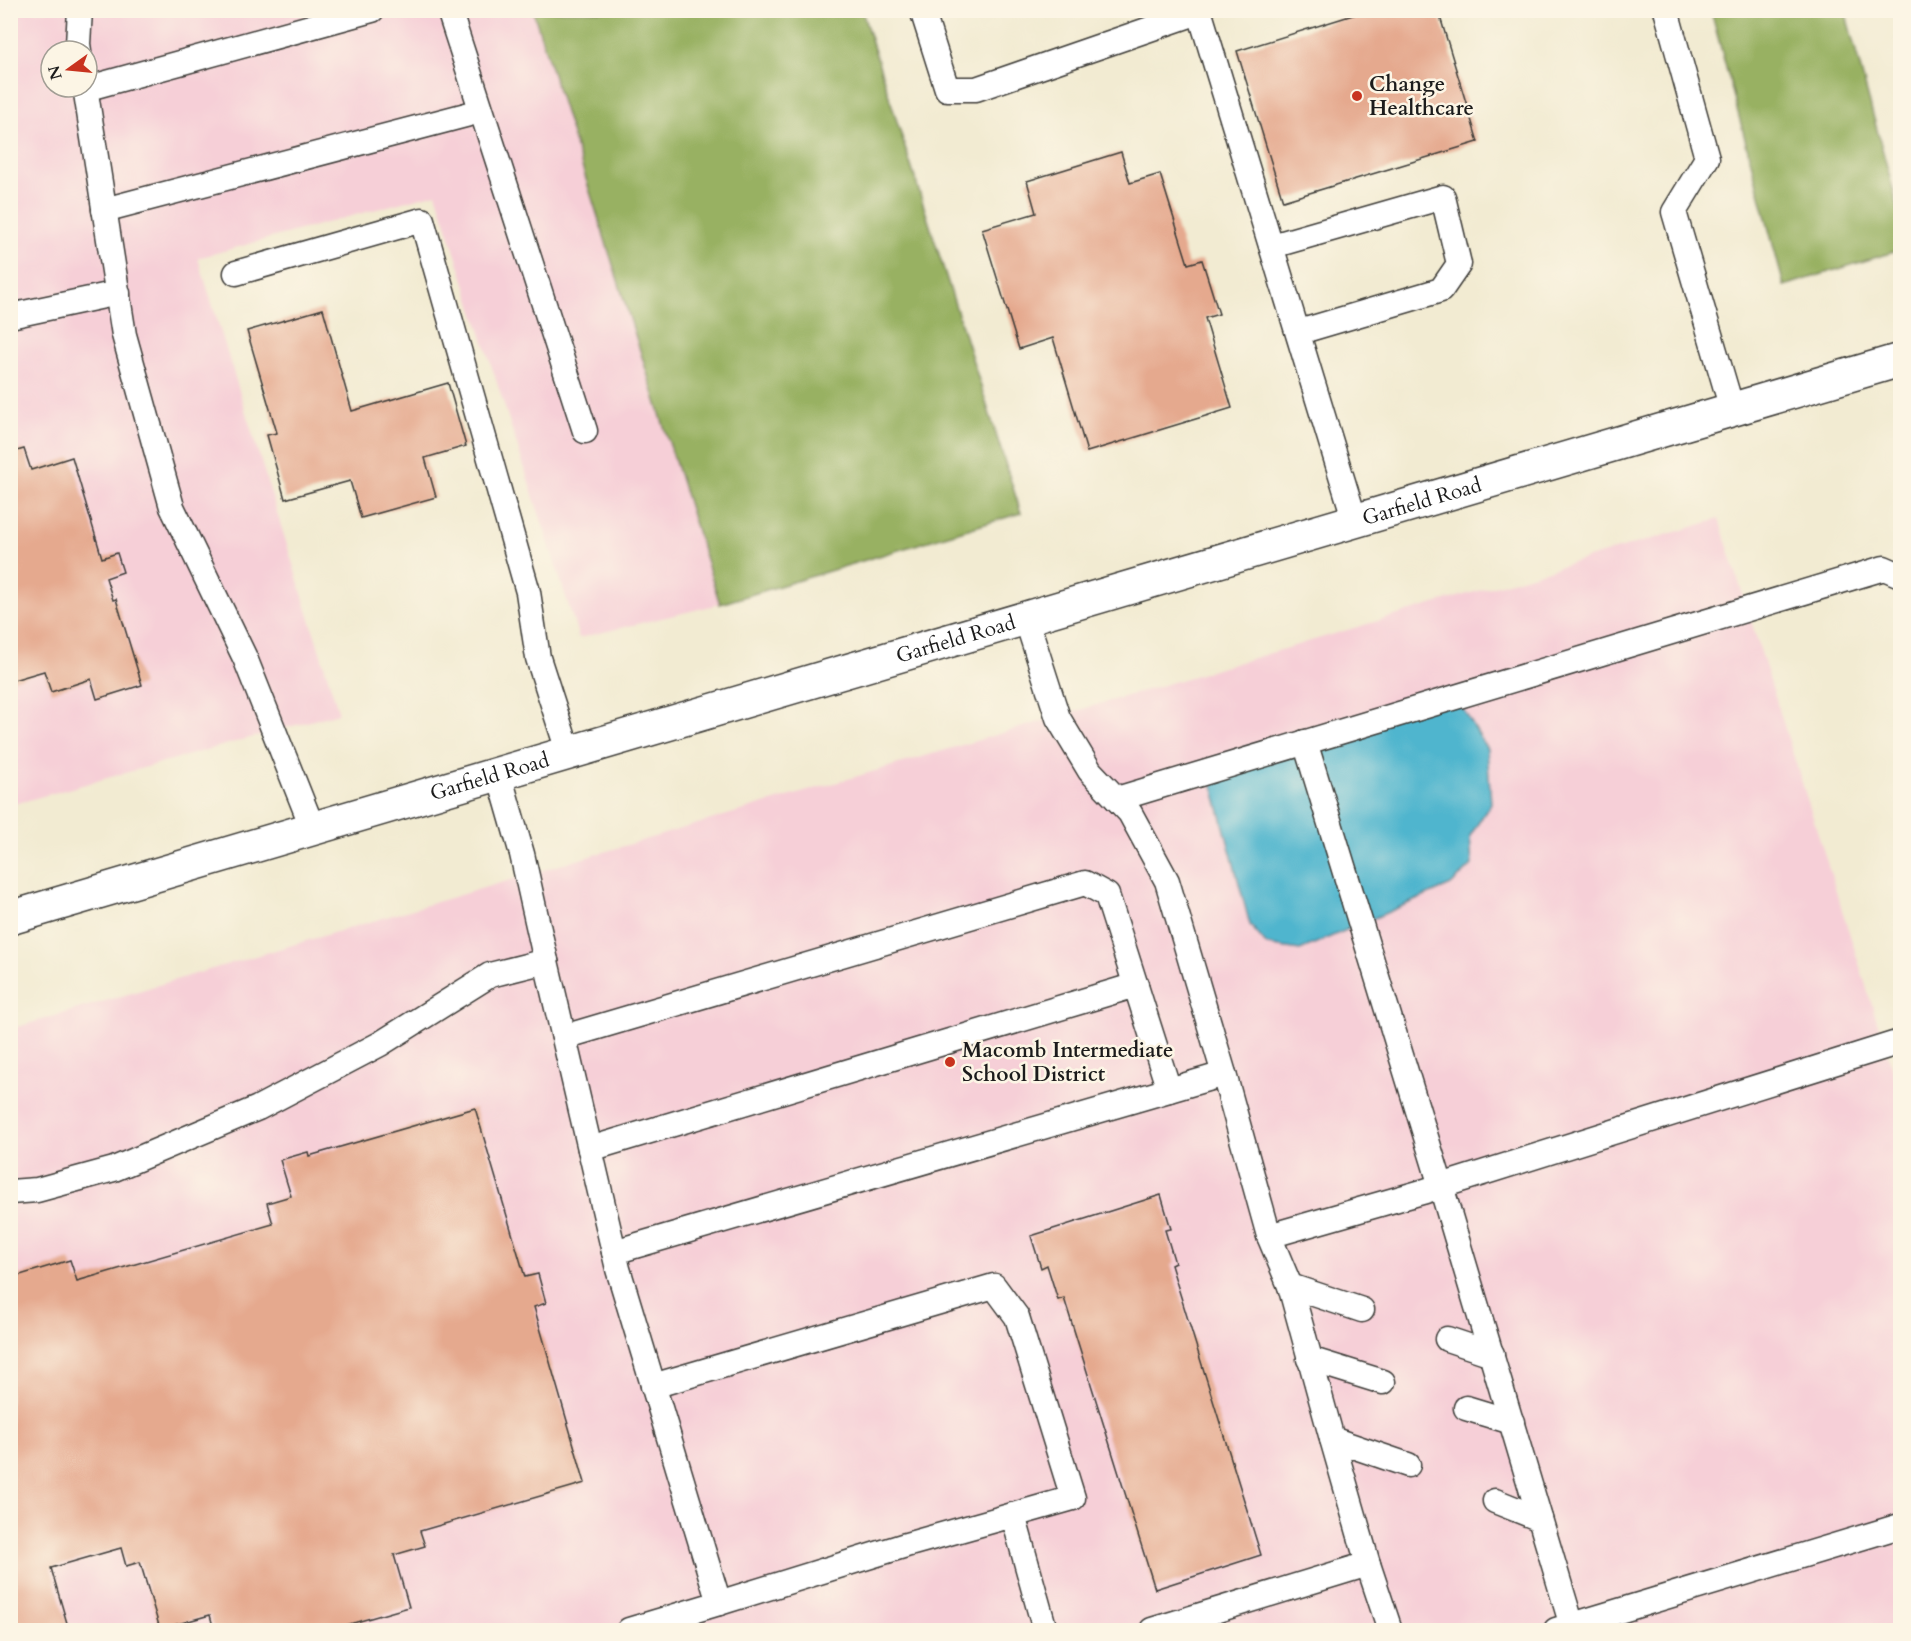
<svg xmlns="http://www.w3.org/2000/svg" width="1911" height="1641" font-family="Cardo,serif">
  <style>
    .built { fill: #f6cfd7; fill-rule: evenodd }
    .forest { fill: #98b162; stroke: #5a663f; stroke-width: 1.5 }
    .water { fill: #50b5ce; stroke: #366875; stroke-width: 1.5 }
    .building { fill: #e5a98e }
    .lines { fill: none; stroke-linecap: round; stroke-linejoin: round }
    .service-casing { stroke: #3c3b37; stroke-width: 27 }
    .secondary-casing { stroke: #3c3b37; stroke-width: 36 }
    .service { stroke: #fff; stroke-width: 24 }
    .secondary { stroke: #fff; stroke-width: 33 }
    .poi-dot { fill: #c8321e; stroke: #fcf5e5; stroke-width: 2 }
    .labels { text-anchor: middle; stroke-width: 5; stroke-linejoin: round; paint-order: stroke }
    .poi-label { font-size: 21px; font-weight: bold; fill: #1c1c1c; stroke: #fcf5e5; text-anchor: start }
    .street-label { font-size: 21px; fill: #1c1c1c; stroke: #fcf5e5 }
  </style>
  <rect width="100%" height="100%" fill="#fcf5e5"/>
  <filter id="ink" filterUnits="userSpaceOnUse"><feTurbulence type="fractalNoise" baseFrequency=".0167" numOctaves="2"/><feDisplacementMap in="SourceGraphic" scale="12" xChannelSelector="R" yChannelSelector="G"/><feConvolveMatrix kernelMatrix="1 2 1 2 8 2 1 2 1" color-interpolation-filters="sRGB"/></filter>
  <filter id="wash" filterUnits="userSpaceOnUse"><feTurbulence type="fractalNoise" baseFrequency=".008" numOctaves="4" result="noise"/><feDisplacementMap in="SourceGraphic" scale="24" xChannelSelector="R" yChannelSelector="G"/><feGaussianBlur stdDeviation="1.35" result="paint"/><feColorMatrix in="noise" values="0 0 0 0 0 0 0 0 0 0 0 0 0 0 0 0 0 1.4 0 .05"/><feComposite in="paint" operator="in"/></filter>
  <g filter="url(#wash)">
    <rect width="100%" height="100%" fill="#f2ebd2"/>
    <!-- built -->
    <g class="built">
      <path d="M11 11H533L720 604 579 638 436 193 198 258 339 713 11 805ZM51 51H87V87H51Z"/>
      <path d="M1719 519 1900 1094V1630H11V1029Z"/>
    </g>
    <!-- forest -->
    <g class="forest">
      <path d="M533 11H862L1021 513 720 604Z"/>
      <path d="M1711 11H1845L1900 215V250L1784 286Z"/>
    </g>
    <!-- water -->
    <path class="water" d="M1459 702 1487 749 1491 803 1470 836 1472 865 1451 885 1300 950 1267 945 1250 925 1207 763 1249 746 1418 705Z"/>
    <g id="blocks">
      <!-- building -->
      <g class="building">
        <path d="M1369 10H1438L1478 142 1283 201 1237 51Z"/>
        <path d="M1121 152 1130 183 1160 174 1188 264 1202 260 1219 314 1205 318 1232 408 1087 452 1053 338 1019 349 982 229 1036 213 1027 181Z"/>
        <path d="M323 309 352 411 448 383 466 446 425 458 436 497 361 518 350 481 285 499 267 435 277 433 247 331Z"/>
        <path d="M24 449 31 470 72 457 102 558 117 553 123 572 106 578 113 600 116 599 142 685 97 699 91 679 51 692 44 671 10 681V453Z"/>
        <path d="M475 1108 525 1277 538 1274 546 1303 534 1307 585 1483 420 1531 425 1546 394 1555 409 1607 329 1630H214L210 1615 160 1629 140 1562 126 1566 121 1548 51 1568 69 1630H10V1278L70 1260 77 1281 273 1224 267 1203 291 1196 280 1160 308 1152 309 1156Z"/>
        <path d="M1161 1195 1171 1229 1165 1230 1175 1263 1171 1265 1261 1555 1155 1589 1064 1298 1058 1300 1047 1265 1041 1268 1031 1236Z"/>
      </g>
    </g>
  </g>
  <g filter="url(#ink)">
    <use href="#blocks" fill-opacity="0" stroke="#3c3b37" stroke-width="1.5"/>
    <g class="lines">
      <!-- service casing -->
      <g class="service-casing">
        <g id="service">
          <path d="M449 10 585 431"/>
          <path d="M922 10 947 89H976L1199 12"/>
          <path d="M1199 10 1355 521"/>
          <path d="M1666 10 1707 158 1674 212 1732 409"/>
          <path d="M79 51 78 44 80 10"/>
          <path d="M85 87 124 335 172 507 245 658 313 829"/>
          <path d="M85 89 372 10"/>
          <path d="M104 210 481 111"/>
          <path d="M1272 246 1443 197 1459 264 1441 290 1299 332"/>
          <path d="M236 273 422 220 528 592 538 658 569 754"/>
          <path d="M10 316 118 293"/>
          <path d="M1026 618 1058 718 1090 771 1130 813 1167 881 1224 1074 1269 1236 1290 1286 1332 1439 1368 1564 1390 1630"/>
          <path d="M1305 742 1441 1186 1572 1626"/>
          <path d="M499 774 522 854 546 961"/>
          <path d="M1117 799 1884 568 1900 575"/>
          <path d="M564 1037 1085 883 1107 895 1169 1090"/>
          <path d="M590 1149 1136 985"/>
          <path d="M10 1192 37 1190 114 1169 258 1108 380 1044 490 975 546 961 618 1269 719 1603 629 1630"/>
          <path d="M1269 1236 1422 1192 1900 1042"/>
          <path d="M614 1252 1224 1074"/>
          <path d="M1290 1286 1362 1310"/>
          <path d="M1447 1339 1492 1354"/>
          <path d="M1309 1359 1383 1382"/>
          <path d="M653 1386 994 1286 1017 1317 1073 1498 1013 1515"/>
          <path d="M1466 1408 1512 1422"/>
          <path d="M1332 1439 1408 1465"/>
          <path d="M1495 1501 1540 1519"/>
          <path d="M719 1603 906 1545 1013 1515 1045 1630"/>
          <path d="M1152 1630 1368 1564"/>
          <path d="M1556 1630 1900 1526"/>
        </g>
      </g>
      <!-- secondary casing -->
      <g class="secondary-casing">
        <g id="secondary">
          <path id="s1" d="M10 918 1900 360"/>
        </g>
      </g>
      <!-- service -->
      <use href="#service" class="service"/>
      <!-- secondary -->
      <use href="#secondary" class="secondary"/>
    </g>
  </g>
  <!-- markers -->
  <g class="poi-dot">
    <circle cx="1357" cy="96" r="6"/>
    <circle cx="950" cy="1062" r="6"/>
  </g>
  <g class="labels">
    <!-- poi labels -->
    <g class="poi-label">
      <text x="1369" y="91">Change<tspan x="1369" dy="24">Healthcare</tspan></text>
      <text x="962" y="1057">Macomb Intermediate<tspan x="962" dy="24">School District</tspan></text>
    </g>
    <!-- street labels -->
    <g class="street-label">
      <text dy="7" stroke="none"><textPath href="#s1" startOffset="1472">Garfield Road</textPath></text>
      <text dy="7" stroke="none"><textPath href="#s1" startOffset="986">Garfield Road</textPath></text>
      <text dy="7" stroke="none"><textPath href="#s1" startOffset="500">Garfield Road</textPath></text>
    </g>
  </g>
  <!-- margin -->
  <rect width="1911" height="1641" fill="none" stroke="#fcf5e5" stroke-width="36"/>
  <!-- north arrow -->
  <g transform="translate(69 69) rotate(255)"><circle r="28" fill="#fcf5e5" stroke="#a29e95" stroke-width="1.5"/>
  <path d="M0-4.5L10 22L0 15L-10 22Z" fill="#c8321e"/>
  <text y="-9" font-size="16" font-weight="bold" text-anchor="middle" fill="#1c1c1c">N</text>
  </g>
</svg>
